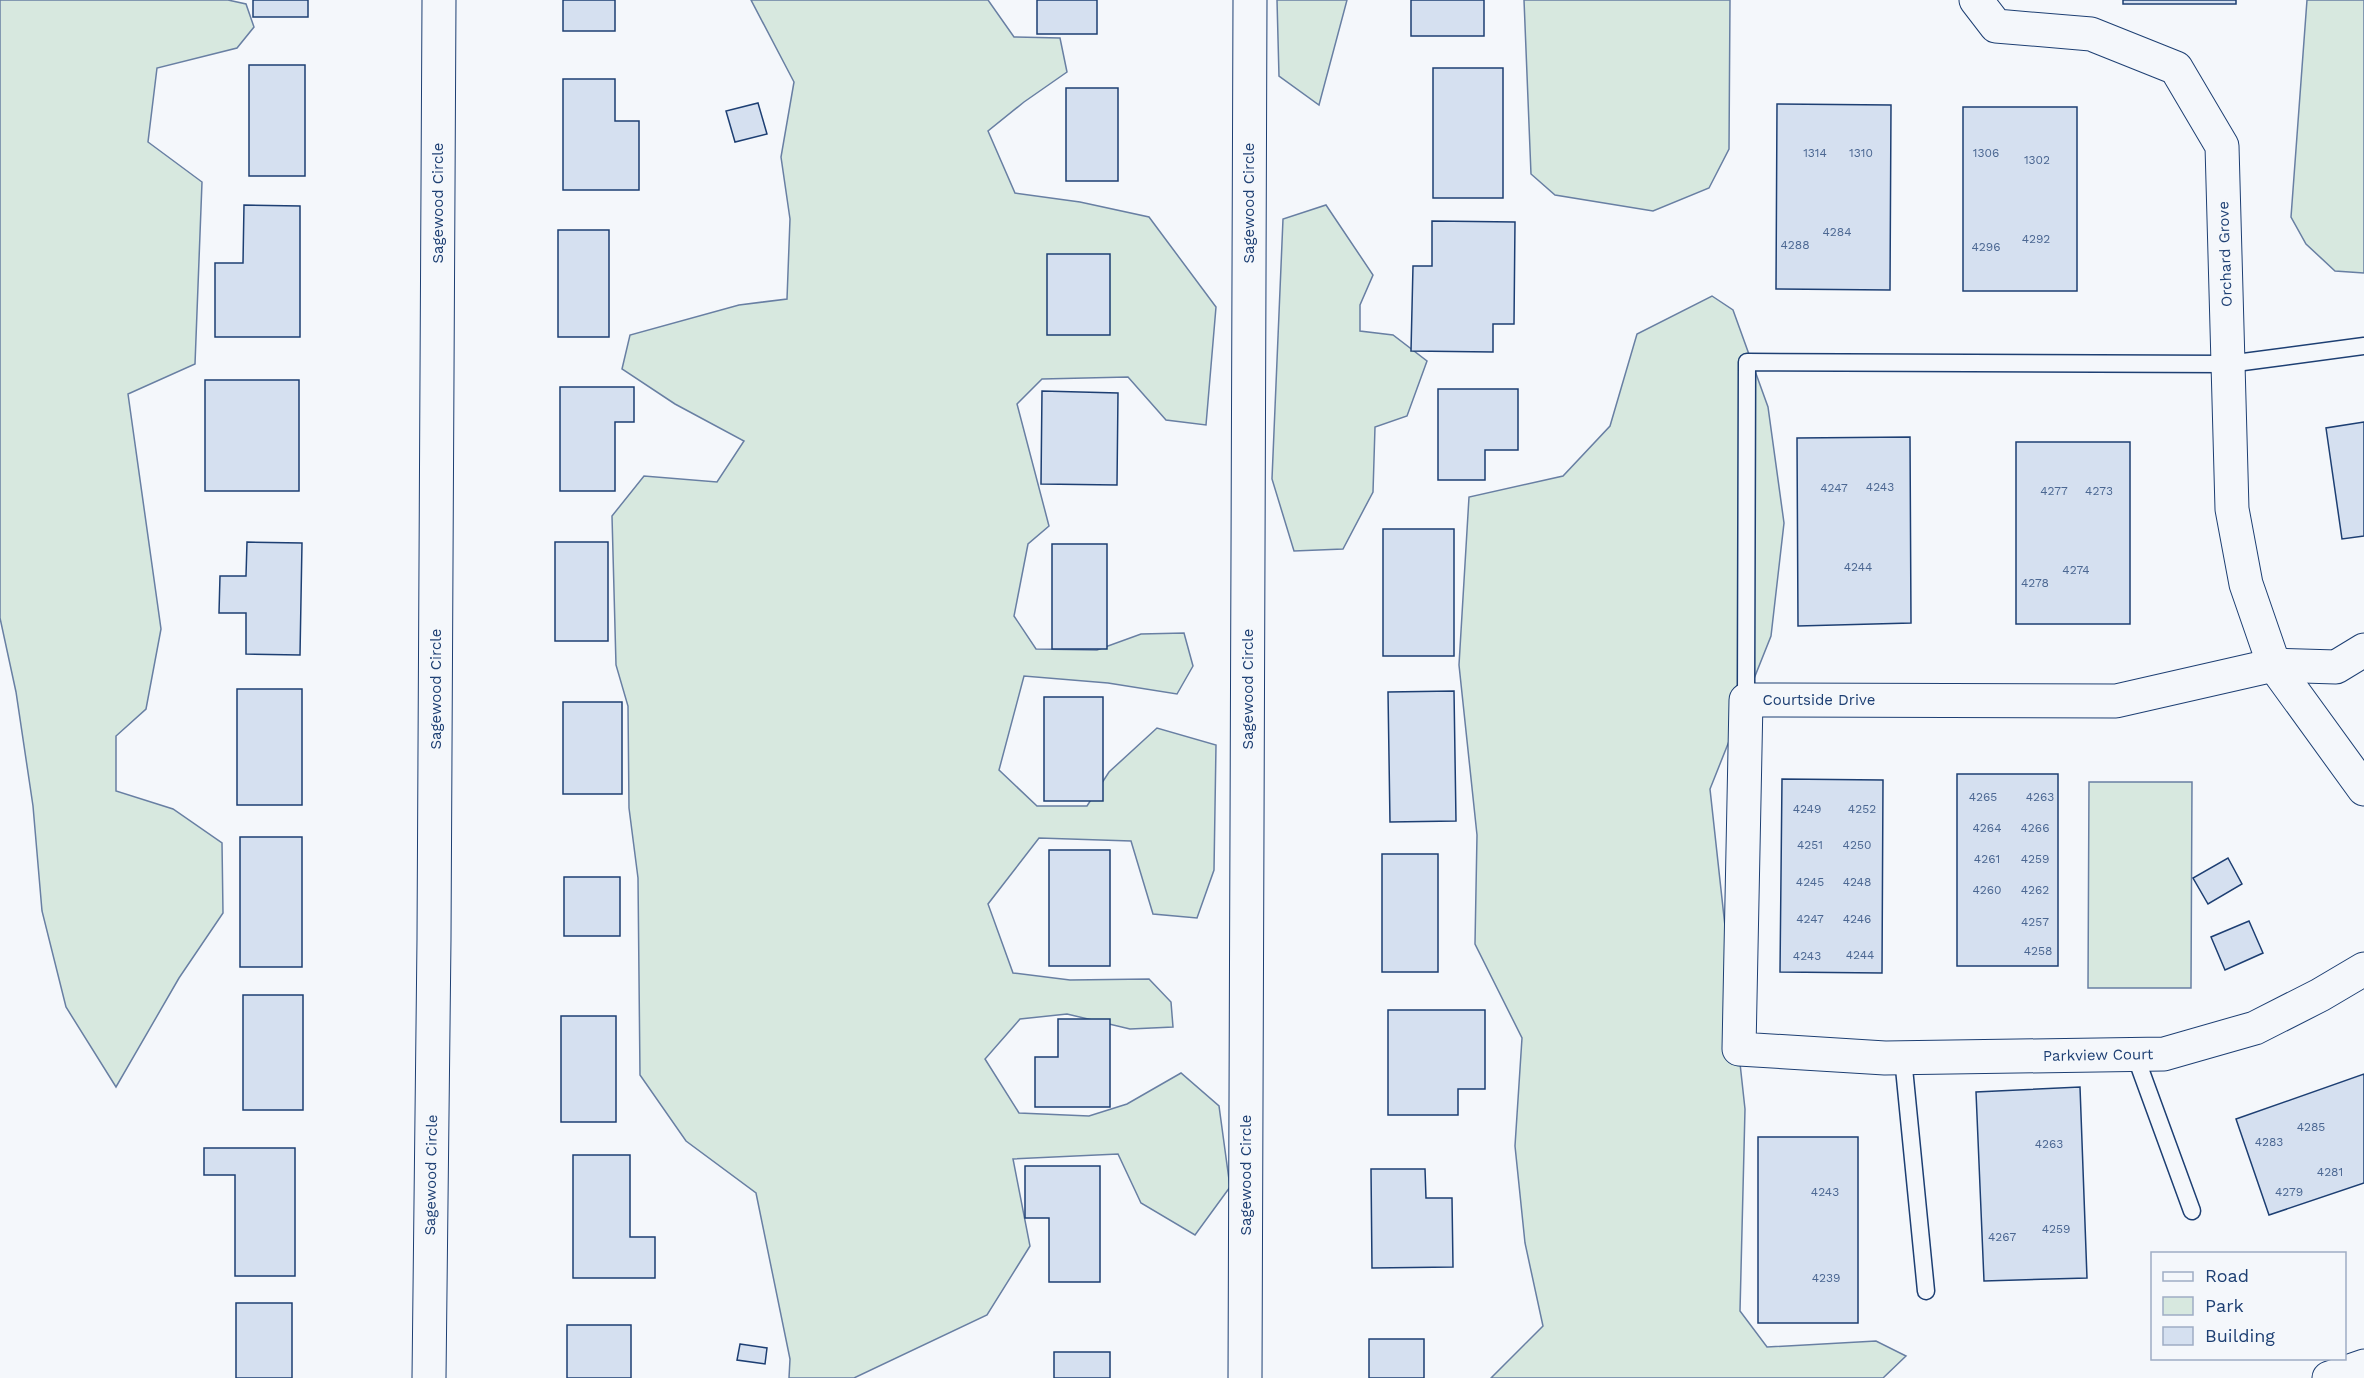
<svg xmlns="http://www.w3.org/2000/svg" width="2364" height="1378" font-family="'Work Sans',sans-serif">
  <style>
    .green { fill: #d7e8df; stroke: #687fa3; stroke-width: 1.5 }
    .building { fill: #d5e0f0; stroke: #1d3f73; stroke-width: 1.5 }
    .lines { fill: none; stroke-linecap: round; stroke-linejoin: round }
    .lane-casing { stroke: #1d3f73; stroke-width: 19 }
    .street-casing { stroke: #1d3f73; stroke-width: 35 }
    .secondary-casing { stroke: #1d3f73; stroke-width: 35 }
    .lane { stroke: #f4f7fb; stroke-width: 16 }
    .street { stroke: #f4f7fb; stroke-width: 33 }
    .secondary { stroke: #f4f7fb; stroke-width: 33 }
    .labels { text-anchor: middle; stroke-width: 4.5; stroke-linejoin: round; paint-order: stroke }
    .number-label { font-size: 12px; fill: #4b6792 }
    .street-label { font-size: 15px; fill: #1d3f73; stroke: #f4f7fb }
  </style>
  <rect width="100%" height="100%" fill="#f4f7fb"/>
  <!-- green -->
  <g class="green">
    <path d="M0 0H228L246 4 254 27 237 48 157 68 148 142 202 182 195 364 128 394 161 629 146 709 116 736V791L173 809 222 843 223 913 179 978 116 1087 66 1007 42 911 33 806 16 692 0 618Z"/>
    <path d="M751 0H988L1014 37 1060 38 1067 72 1024 102 988 131 1015 193 1080 202 1149 217 1216 307 1206 425 1166 420 1128 377 1042 379 1017 404 1049 526 1028 544 1014 616 1036 649 1097 650 1141 634 1184 633 1193 666 1177 694 1108 683 1024 676 999 770 1037 806H1087L1109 772 1157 728 1216 745 1214 870 1197 918 1153 914 1131 841 1039 838 988 904 1013 973 1070 980 1149 979 1171 1002 1173 1027 1130 1029 1067 1014 1020 1019 985 1059 1019 1113 1089 1116 1127 1104 1181 1073 1219 1106 1230 1187 1195 1235 1141 1203 1118 1154 1013 1159 1030 1246 987 1315 854 1378H789L790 1359 756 1193 686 1141 640 1075 638 878 629 808 628 706 616 665 612 516 644 476 717 482 744 441 675 404 622 369 630 335 739 305 787 299 790 219 781 157 794 82Z"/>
    <path d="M1277 0H1347L1319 105 1279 76Z"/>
    <path d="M1524 0H1730L1729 149 1709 188 1653 211 1555 195 1531 174Z"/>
    <path d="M2307 0H2364V273L2335 271 2306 244 2291 217Z"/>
    <path d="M1326 205 1373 275 1360 305V331L1393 335 1427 361 1407 416 1375 427 1373 492 1343 549 1294 551 1272 479 1283 219Z"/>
    <path d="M1712 296 1733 310 1768 407 1784 523 1771 636 1710 789 1745 1109 1740 1311 1767 1347 1876 1341 1906 1356 1883 1378H1491L1543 1326 1525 1243 1515 1146 1522 1038 1475 944 1477 835 1459 665 1469 497 1563 476 1610 426 1637 334Z"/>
    <path d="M2089 782H2192L2191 988H2088Z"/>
  </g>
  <!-- building -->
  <g class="building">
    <rect x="253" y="0" width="55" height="17"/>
    <rect x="563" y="0" width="52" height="31"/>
    <rect x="1037" y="0" width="60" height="34"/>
    <rect x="1411" y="0" width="73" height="36"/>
    <rect x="2123" y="0" width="113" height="4"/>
    <rect x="249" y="65" width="56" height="111"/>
    <rect x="1433" y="68" width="70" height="130"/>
    <path d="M563 79H615V121H639V190H563Z"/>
    <rect x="1066" y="88" width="52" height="93"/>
    <path d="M758 103 767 134 735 142 726 111Z"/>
    <path d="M1777 104 1891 105 1890 290 1776 289Z"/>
    <rect x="1963" y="107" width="114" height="184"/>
    <path d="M244 205 300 206V337H215V263H243Z"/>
    <path d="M1432 221 1515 222 1514 324H1493V352L1411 351 1413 266H1432Z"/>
    <rect x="558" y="230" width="51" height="107"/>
    <rect x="1047" y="254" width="63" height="81"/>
    <rect x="205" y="380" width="94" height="111"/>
    <path d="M560 387H634V422H615V491H560Z"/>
    <path d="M1438 389H1518V450H1485V480H1438Z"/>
    <path d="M1042 391 1118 393 1117 485 1041 484Z"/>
    <path d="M2364 422V536L2342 539 2326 428Z"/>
    <path d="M1910 437 1911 623 1798 626 1797 438Z"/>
    <rect x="2016" y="442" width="114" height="182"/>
    <rect x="1383" y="529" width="71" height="127"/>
    <path d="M247 542 302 543 300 655 246 654V613H219L220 576H246Z"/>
    <rect x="555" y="542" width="53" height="99"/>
    <rect x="1052" y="544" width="55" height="105"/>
    <rect x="237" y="689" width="65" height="116"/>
    <path d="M1454 691 1456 821 1390 822 1388 692Z"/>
    <rect x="1044" y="697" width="59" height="104"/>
    <rect x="563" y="702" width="59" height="92"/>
    <rect x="1957" y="774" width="101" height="192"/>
    <path d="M1782 779 1883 780 1882 973 1780 972Z"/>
    <rect x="240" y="837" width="62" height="130"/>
    <rect x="1049" y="850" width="61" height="116"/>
    <rect x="1382" y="854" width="56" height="118"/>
    <path d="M2228 858 2242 884 2208 904 2193 878Z"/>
    <rect x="564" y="877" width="56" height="59"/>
    <path d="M2249 921 2263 953 2225 970 2211 937Z"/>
    <rect x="243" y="995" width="60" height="115"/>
    <path d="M1388 1010H1485V1089H1458V1115H1388Z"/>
    <rect x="561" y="1016" width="55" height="106"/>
    <path d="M1058 1019H1110V1107H1035V1057H1058Z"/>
    <path d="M2364 1074V1183L2269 1215 2236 1119Z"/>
    <path d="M2080 1087 2087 1278 1984 1281 1976 1092Z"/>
    <rect x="1758" y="1137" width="100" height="186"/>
    <path d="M204 1148H295V1276H235V1175H204Z"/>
    <path d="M573 1155H630V1237H655V1278H573Z"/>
    <path d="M1025 1166H1100V1282H1049V1218H1025Z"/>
    <path d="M1371 1169H1425L1426 1198H1452L1453 1267 1372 1268Z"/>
    <rect x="236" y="1303" width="56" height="75"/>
    <rect x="567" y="1325" width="64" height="53"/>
    <rect x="1369" y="1339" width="55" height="39"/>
    <path d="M740 1344 767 1348 765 1364 737 1360Z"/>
    <rect x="1054" y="1352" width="56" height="26"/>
  </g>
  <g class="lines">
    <!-- lane casing -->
    <g class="lane-casing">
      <g id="lane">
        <path d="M1746 700 1747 362 2228 364 2364 346"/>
        <path d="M2135 1055 2192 1211"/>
        <path d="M1903 1058 1926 1291"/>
      </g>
    </g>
    <!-- street casing -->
    <g class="street-casing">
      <g id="street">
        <path d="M1976 0 1996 26 2091 34 2176 68 2222 146 2232 509 2246 584 2274 665 2364 789"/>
        <path d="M2364 650 2336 667 2274 665 2116 701 1746 700 1739 1049 1885 1058 2164 1054 2255 1028 2320 995 2364 969"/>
        <path d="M429 1378 434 939 439 0"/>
        <path d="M1245 1378 1250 0"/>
      </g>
    </g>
    <!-- secondary casing -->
    <g class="secondary-casing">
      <path id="secondary" d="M2329 1378 2364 1366"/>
    </g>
    <!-- lane -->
    <use href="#lane" class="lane"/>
    <!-- street -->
    <use href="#street" class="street"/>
    <!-- secondary -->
    <use href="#secondary" class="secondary"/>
  </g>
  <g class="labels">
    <!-- number labels -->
    <g class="number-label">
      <text x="1815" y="157">1314</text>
      <text x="1861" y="157">1310</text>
      <text x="1986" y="157">1306</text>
      <text x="2037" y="164">1302</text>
      <text x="1837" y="236">4284</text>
      <text x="2036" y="243">4292</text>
      <text x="1795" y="249">4288</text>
      <text x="1986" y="251">4296</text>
      <text x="1880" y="491">4243</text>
      <text x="1834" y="492">4247</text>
      <text x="2054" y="495">4277</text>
      <text x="2099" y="495">4273</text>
      <text x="1858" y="571">4244</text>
      <text x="2076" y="574">4274</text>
      <text x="2035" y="587">4278</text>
      <text x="1983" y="801">4265</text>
      <text x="2040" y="801">4263</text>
      <text x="1807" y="813">4249</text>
      <text x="1862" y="813">4252</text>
      <text x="1987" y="832">4264</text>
      <text x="2035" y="832">4266</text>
      <text x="1810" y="849">4251</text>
      <text x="1857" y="849">4250</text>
      <text x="1987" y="863">4261</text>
      <text x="2035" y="863">4259</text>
      <text x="1810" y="886">4245</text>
      <text x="1857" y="886">4248</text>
      <text x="1987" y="894">4260</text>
      <text x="2035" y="894">4262</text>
      <text x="1810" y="923">4247</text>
      <text x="1857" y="923">4246</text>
      <text x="2035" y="926">4257</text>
      <text x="2038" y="955">4258</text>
      <text x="1860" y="959">4244</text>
      <text x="1807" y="960">4243</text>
      <text x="2311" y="1131">4285</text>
      <text x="2269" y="1146">4283</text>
      <text x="2049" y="1148">4263</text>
      <text x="2330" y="1176">4281</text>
      <text x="1825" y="1196">4243</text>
      <text x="2289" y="1196">4279</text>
      <text x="2056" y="1233">4259</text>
      <text x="2002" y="1241">4267</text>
      <text x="1826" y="1282">4239</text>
    </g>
    <!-- street labels -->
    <g class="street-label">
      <text transform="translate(438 203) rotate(-90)" y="5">Sagewood Circle</text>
      <text transform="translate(1249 203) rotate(-90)" y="5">Sagewood Circle</text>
      <text transform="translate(2225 254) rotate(-92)" y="5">Orchard Grove</text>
      <text transform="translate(436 689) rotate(-90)" y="5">Sagewood Circle</text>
      <text transform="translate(1248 689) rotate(-90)" y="5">Sagewood Circle</text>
      <text x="1819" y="705">Courtside Drive</text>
      <text transform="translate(2098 1055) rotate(-1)" y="5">Parkview Court</text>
      <text transform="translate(431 1175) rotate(-89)" y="5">Sagewood Circle</text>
      <text transform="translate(1246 1175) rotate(-90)" y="5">Sagewood Circle</text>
    </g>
  </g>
  <!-- legend -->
  <rect x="2151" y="1252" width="195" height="108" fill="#f4f7fb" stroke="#9eadc5" stroke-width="1.5"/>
  <rect x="2163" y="1272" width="30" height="9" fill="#f4f7fb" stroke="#9eadc5" stroke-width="1.5"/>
  <text x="2205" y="1282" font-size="18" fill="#1d3f73">Road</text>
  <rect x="2163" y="1297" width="30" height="18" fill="#d7e8df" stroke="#9eadc5" stroke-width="1.5"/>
  <text x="2205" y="1312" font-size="18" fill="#1d3f73">Park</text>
  <rect x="2163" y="1327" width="30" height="18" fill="#d5e0f0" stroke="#9eadc5" stroke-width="1.5"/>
  <text x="2205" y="1342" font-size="18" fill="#1d3f73">Building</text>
</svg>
